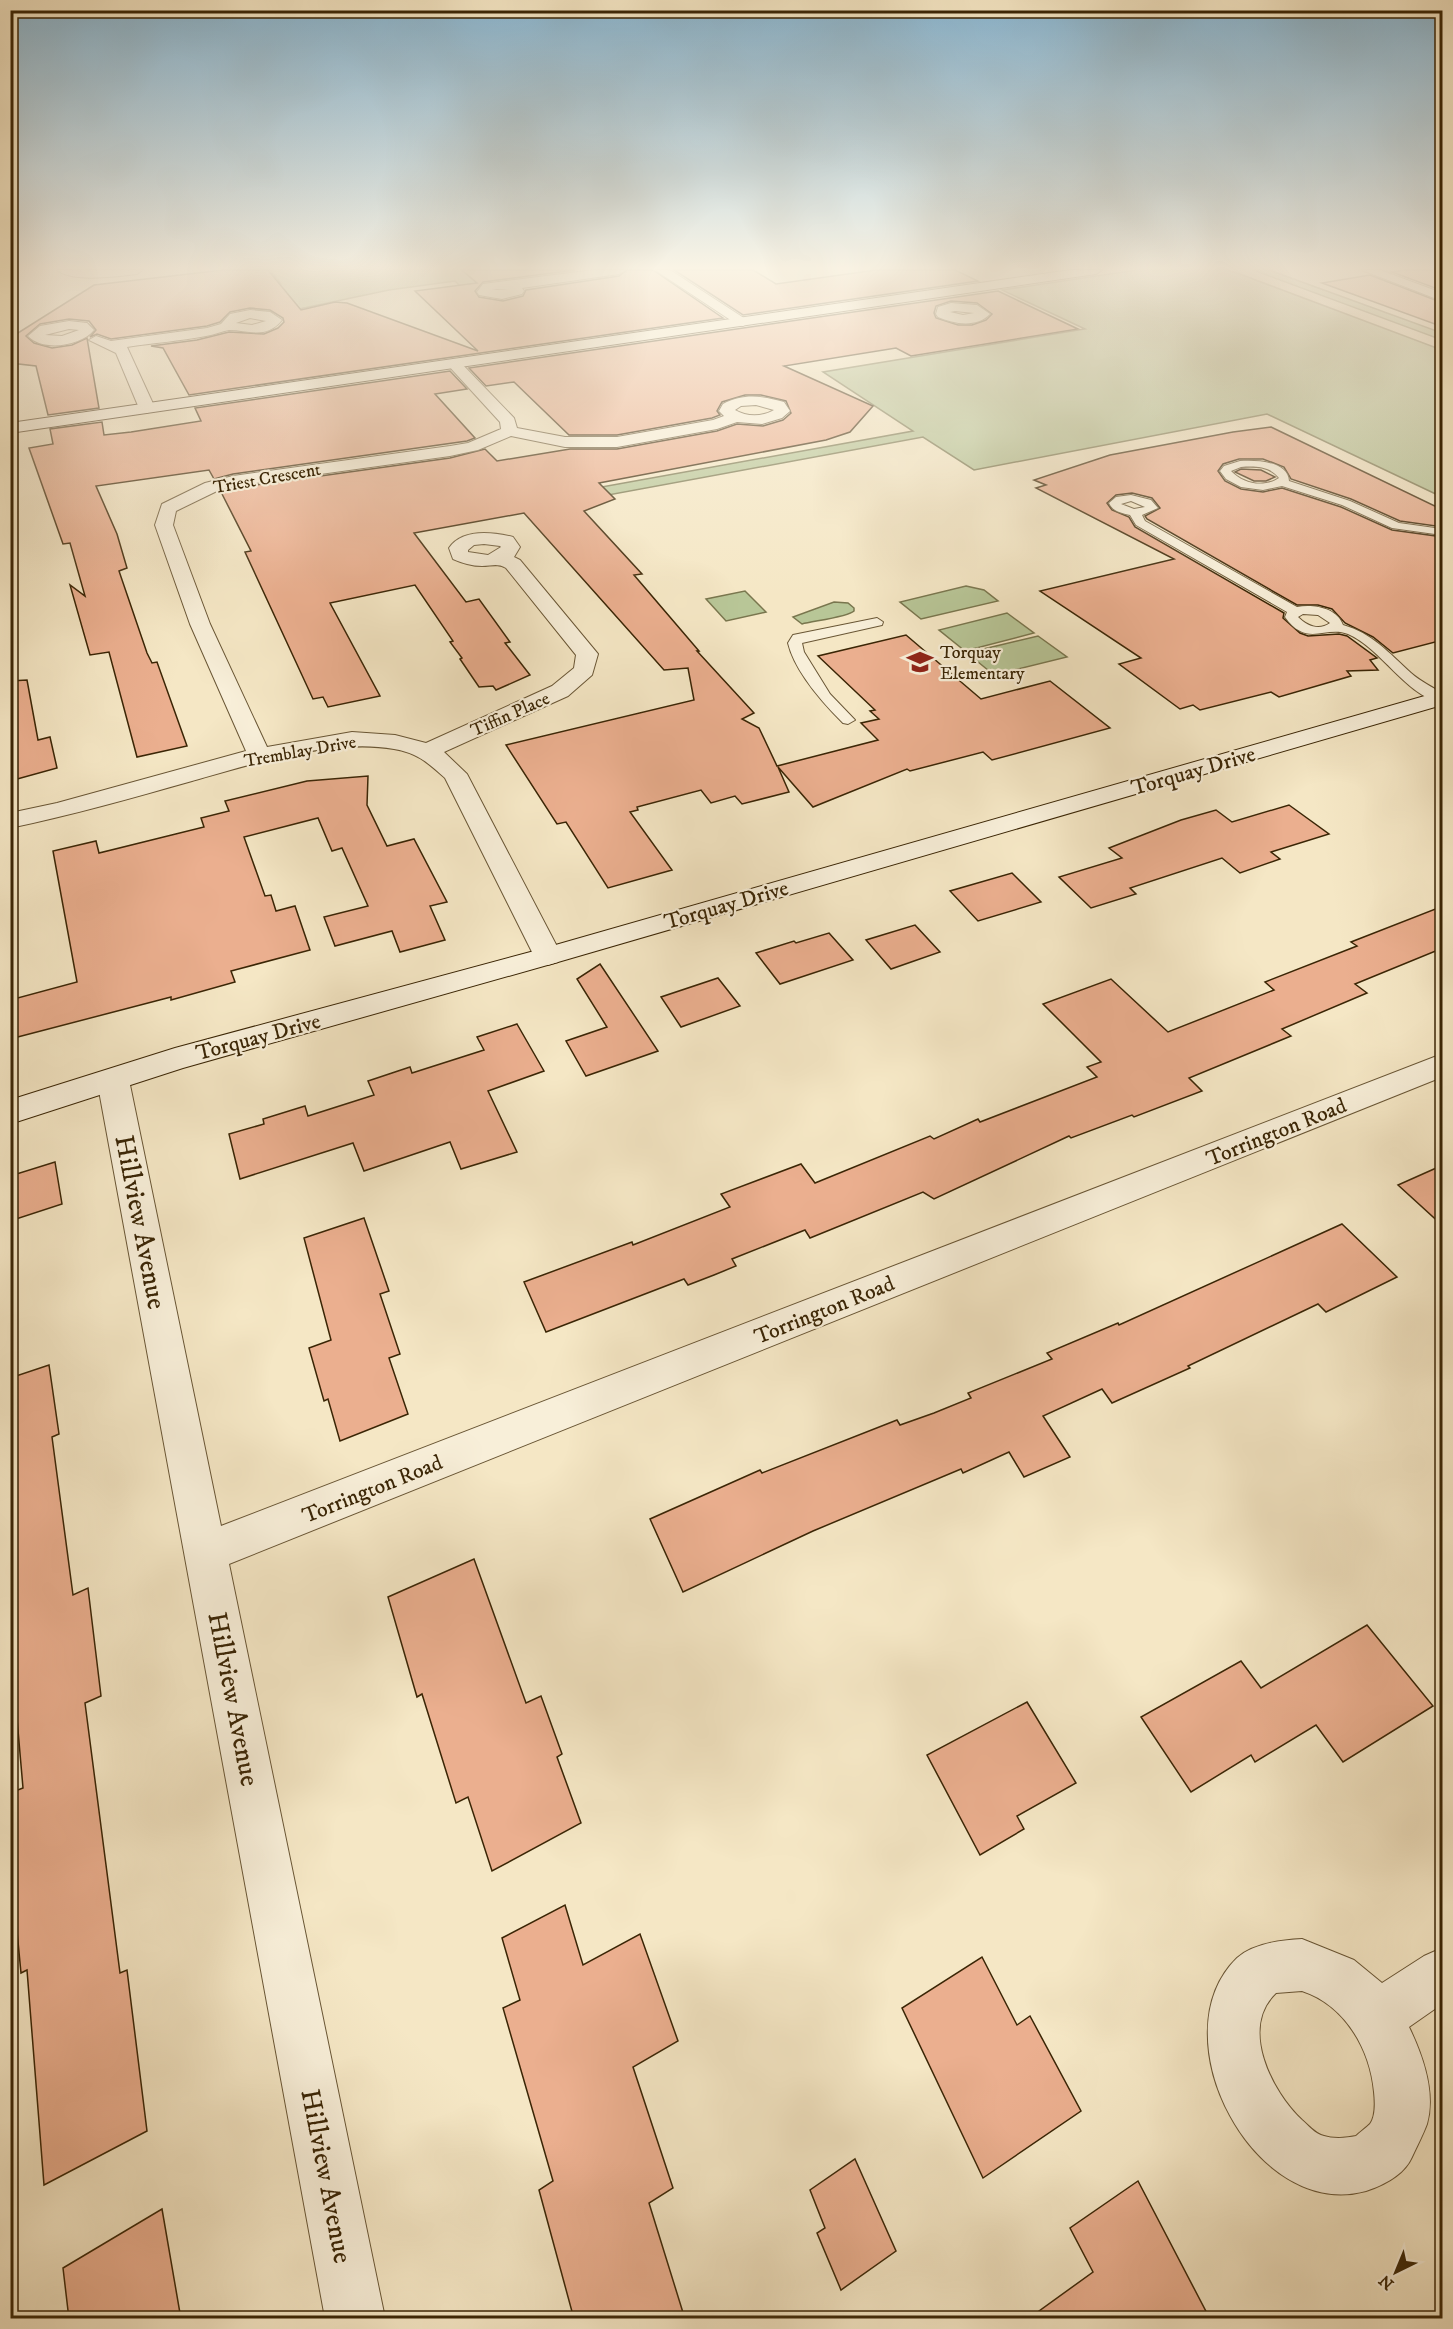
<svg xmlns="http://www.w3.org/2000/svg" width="1453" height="2329" font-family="'IM FELL DW Pica',serif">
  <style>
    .green { fill: #b8c697; stroke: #79764e; stroke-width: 1.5 }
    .building { fill: #ebaf8f; stroke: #3a2505; stroke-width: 1.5; fill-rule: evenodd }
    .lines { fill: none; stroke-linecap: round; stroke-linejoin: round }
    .lane-casing { stroke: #695635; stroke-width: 2 }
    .street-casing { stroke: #695635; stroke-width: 2 }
    .secondary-casing { stroke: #3a2505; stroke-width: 2 }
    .lane { fill: #f8efd9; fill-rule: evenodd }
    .street { fill: #f8efd9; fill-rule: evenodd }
    .secondary { fill: #f8efd9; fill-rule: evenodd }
    .labels { text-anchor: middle; stroke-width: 4.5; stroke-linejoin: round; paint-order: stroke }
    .far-street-label { font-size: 18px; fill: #3a2505; stroke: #f8efd9 }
    .far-poi-label { font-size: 18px; fill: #3a2505; stroke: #f8efd9; text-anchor: start }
    .street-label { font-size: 22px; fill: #3a2505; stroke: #f8efd9 }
    .near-street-label { font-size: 27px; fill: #3a2505; stroke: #f8efd9 }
  </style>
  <rect width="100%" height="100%" fill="#f5e7c5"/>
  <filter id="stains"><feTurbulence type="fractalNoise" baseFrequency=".00333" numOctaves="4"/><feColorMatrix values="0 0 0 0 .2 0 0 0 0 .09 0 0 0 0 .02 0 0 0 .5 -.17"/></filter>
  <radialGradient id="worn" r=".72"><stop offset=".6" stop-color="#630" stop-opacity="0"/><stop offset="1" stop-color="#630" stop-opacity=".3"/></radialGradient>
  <!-- green -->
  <g class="green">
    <path d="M270 270H461L477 283 460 286 455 281 389 290 280 313 254 310 281 284Z"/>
    <path d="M1137 270H1229L1442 350V497L1267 414 974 470 923 437 592 498 585 490 913 431 823 372 1085 329 1002 290Z"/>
    <path d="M1253 270H1269L1442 333V340Z"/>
    <path d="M966 586 984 590 998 601 921 619 900 602Z"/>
    <path d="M745 591 766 612 726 621 706 599Z"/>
    <path d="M834 602 848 603 854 608V611C848 617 813 621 802 624L793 617Z"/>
    <path d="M1007 613 1034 633 965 651 939 630Z"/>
    <path d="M1038 636 1067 657 994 675 967 653Z"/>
  </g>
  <!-- building -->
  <g class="building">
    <path d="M223 270H268L301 310 335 302 347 303 478 351 415 291 477 283 462 270H575L483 282 475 291 479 297 503 301 523 296 526 290 619 276 627 270H653L723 318 189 395 163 348 151 346 197 340 229 332 264 334 278 328 284 322 283 318 270 310 250 308 230 312 220 322 207 326 111 339 97 334 90 337 96 330 89 321 69 319 40 324 26 336 34 343 52 348 72 345 87 338 99 408 48 415 36 366 10 363V338L94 285Z"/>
    <path d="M674 270H753L776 284 876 270H955L978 281 743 315Z"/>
    <path d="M1404 270H1443V291L1392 272Z"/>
    <path d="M1370 275 1443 303V327L1322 283Z"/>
    <path d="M998 291 1078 329 911 356 896 348 784 366 873 406 850 432 826 440 599 483 615 499 584 511 642 574 634 575 699 651H697L754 713 742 719 759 728 777 766 878 740 861 723 879 719 870 711 875 710 818 656 906 635 981 699 1050 681 1110 728 992 760 983 752 910 771 907 769 813 807 778 767 789 792 742 804 735 796 711 803 701 790 637 807 638 810 630 812 672 870 608 888 566 822 557 824 506 745 694 700 688 668 664 670 524 513 414 533 466 602 479 599 510 642 505 643 530 675 496 690 493 686 479 687 460 659 462 658 450 642 453 641 415 585 330 603 380 696 328 707 323 697 313 699 245 552 251 551 221 492 234 488 450 458 485 449 497 461 570 449H617L717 431 737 424 763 426 783 420 791 413 786 401 761 395H745L722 402 717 411 720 415 712 418 617 435H569L514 382 486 386 469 368ZM951 301 977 303 992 314 986 320 972 325H958L936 318 934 313 936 306Z"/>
    <path d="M450 371 467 389 435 394 475 438 467 441 233 474 214 479 209 470 96 486 117 534 127 568 119 571 147 653 152 663 157 662 187 746 137 757 109 652 90 655 70 585 85 596 70 543 63 544 29 448 53 444 50 429 102 422 104 435 131 432 201 421 195 408Z"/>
    <path d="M1271 427 1443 510V527L1400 521 1351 499 1291 479 1284 467 1263 459H1239L1223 464 1218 471 1225 481 1241 489 1263 492 1282 488 1341 507 1392 530 1443 537V640L1393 653 1373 637 1345 623 1332 609 1318 605H1297L1147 519 1145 516 1160 508 1152 498 1132 493 1116 495 1107 503 1112 510 1129 517 1135 527 1284 613 1283 618 1300 633 1308 636 1339 634 1347 636 1377 658 1370 660 1378 670 1347 671 1351 676 1279 697 1271 692 1200 710 1193 705 1180 709 1119 664 1141 658 1040 591 1174 559 1036 488 1046 485 1034 480 1110 455 1233 432Z"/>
    <path d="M1241 469 1261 470 1275 477 1266 481H1254L1235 472Z"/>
    <path d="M27 680 38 740 50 737 57 768 10 781V681Z"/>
    <path d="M368 776 367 805 387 846 414 839 447 902 430 906 445 940 400 952 392 931 335 946 324 917 368 906 342 848 332 851 318 818 244 837 265 896 271 895 276 911 295 906 310 950 231 971 235 982 171 1000V997L10 1039V1000L77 982 53 851 96 841 99 853 204 827 201 818 229 811 225 801 307 781Z"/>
    <path d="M1289 805 1329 834 1271 852 1280 859 1240 873 1222 858 1130 888 1136 894 1091 908 1059 877 1122 858 1109 848 1181 820 1216 810 1232 822Z"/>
    <path d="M1012 873 1041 902 978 921 950 891Z"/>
    <path d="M1443 906V948L1355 984 1367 993 1282 1029 1291 1036 1189 1078 1202 1091 1134 1117 1132 1115 1071 1138 1069 1136 934 1199 923 1192 810 1238 805 1230 732 1259 736 1266 714 1275 688 1285 684 1279 546 1332 524 1282 632 1242 633 1245 730 1207 721 1194 801 1164 815 1183 930 1136 934 1139 978 1119 980 1122 1097 1077 1087 1067 1101 1062 1043 1004 1111 979 1168 1032 1274 990 1265 982 1357 946 1351 942Z"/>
    <path d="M915 925 940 952 891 969 866 940Z"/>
    <path d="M829 933 853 960 780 984 756 953 794 941 796 943Z"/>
    <path d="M600 964 658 1051 586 1076 566 1041 607 1027 577 979Z"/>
    <path d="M718 978 740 1006 681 1027 661 997Z"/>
    <path d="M517 1024 544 1071 488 1091 517 1152 461 1169 450 1142 364 1171 353 1143 240 1179 229 1134 264 1124 263 1119 305 1106 308 1116 374 1095 368 1081 410 1067 412 1073 484 1050 477 1037Z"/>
    <path d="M55 1162 62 1204 10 1221V1176Z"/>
    <path d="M1443 1165V1226L1398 1185Z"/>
    <path d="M364 1218 389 1291 380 1294 400 1354 389 1358 408 1414 340 1441 328 1399 324 1401 309 1348 331 1340 304 1238Z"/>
    <path d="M1342 1224 1397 1277 1326 1312 1318 1304 1188 1366 1190 1368 1112 1403 1102 1389 1043 1416 1070 1457 1024 1477 1009 1452 963 1473 961 1469 813 1531 683 1592 650 1519 760 1470 762 1473 897 1420 900 1425 934 1413 971 1398 968 1393 1052 1359 1047 1353 1118 1323 1119 1325Z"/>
    <path d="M49 1365 59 1434 52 1437 73 1595 88 1588 101 1696 85 1703 120 1973 127 1970 147 2131 44 2185 27 1970 21 1973 10 1858V1793L23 1788 10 1638V1378Z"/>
    <path d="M474 1559 526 1703 541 1696 562 1754 557 1757 581 1823 492 1871 468 1797 456 1803 422 1694 417 1697 388 1597Z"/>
    <path d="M1367 1625 1433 1706 1343 1762 1316 1725 1255 1762 1251 1755 1191 1792 1141 1717 1241 1661 1261 1688Z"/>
    <path d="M1027 1702 1076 1783 1017 1816 1024 1829 980 1855 927 1755Z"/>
    <path d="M565 1905 583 1965 640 1934 678 2041 633 2067 673 2188 649 2203 685 2319H574L539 2190 553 2181 503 2008 520 2000 502 1938Z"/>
    <path d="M982 1957 1017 2025 1030 2016 1081 2111 983 2178 902 2008Z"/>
    <path d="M855 2159 896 2251 841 2290 817 2233 825 2228 810 2190Z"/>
    <path d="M1138 2181 1210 2319H1028L1093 2272 1070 2228Z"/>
    <path d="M162 2209 181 2319H69L63 2268Z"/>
  </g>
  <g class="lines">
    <!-- lane casing -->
    <g class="lane-casing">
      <g id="lane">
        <path d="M1240 461C1256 460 1288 461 1289 481L1350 501 1399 523 1442 529V535L1392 528 1342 505 1282 486 1263 490 1241 487 1226 479 1220 471 1224 466ZM1241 467C1255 466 1270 466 1279 478 1264 488 1243 484 1231 471Z"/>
        <path d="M1131 495 1151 500 1158 508 1142 515 1145 521 1297 607C1314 604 1337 608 1343 625 1372 633 1389 653 1411 673 1420 681 1432 687 1442 693V703C1406 696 1381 648 1348 634 1325 625 1307 648 1285 617L1287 612 1136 525 1130 515C1122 513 1113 512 1109 503L1116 497ZM1131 501 1145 507 1134 509 1121 504ZM1303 614 1318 615 1330 623C1319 631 1307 626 1298 617Z"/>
        <path d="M877 618 883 622 882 625 802 643 804 652 830 694 855 720 848 724 843 723C823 703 795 672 788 643L793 635Z"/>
      </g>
    </g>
    <!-- street casing -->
    <g class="street-casing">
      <g id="street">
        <path d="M57 270H143L137 274C117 276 73 283 57 270Z"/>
        <path d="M594 270H625L619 274 522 288 524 291 522 294 502 299 479 295 477 292 483 284ZM497 289H509L492 290Z"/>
        <path d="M655 270H670L750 322 743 326 738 325Z"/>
        <path d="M1362 270H1380L1442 293V301Z"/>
        <path d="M951 303 977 305 990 314C977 328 954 324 938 317L936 314 938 307ZM955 311 974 313 963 315 950 312Z"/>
        <path d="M250 310 270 312 282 320C266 340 248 330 229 330 222 331 214 335 206 336 180 341 153 343 127 347L155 408 147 413 139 408 116 353 89 340 96 336 111 341 207 328 221 324 230 314ZM250 318 266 321 252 325 236 323Z"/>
        <path d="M69 321 87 323 94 330C81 346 43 352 28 336L40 326ZM69 329 79 330 62 336 45 335Z"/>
        <path d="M454 360 459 361 514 418 517 428 565 437H617L713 420 724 416 719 411 723 404C744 393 762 396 784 402L790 411 782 418 762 424 737 422 717 429 617 447H565L511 436 478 450 450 456 234 486 217 491 176 511 173 525 210 624 267 747 352 732 395 735 426 743 552 686 574 668 576 655 506 568C497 563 492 566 482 566 472 566 462 563 453 559L449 548C463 528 492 532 513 537L520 547 514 557 520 560 598 654 592 675 568 696 444 752 467 774 562 956 558 962 548 965 538 962 534 956 445 778C428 763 418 753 394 749 333 738 251 764 192 781 132 798 72 815 10 828V813L57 803 246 751 190 624 155 525 162 504 205 483 233 476 450 446 468 443 501 429 500 422 447 364ZM756 405 774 410C762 417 747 417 735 410L741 406ZM484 544 500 546 501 547 488 555 468 552V550L474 545Z"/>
        <path d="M1442 1054V1077L229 1564 385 2318H325L97 1080 102 1072 113 1069 124 1072 129 1080 221 1526Z"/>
        <path d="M1302 1939 1354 1960 1382 1983 1424 1956 1442 1948V2004L1409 2027C1423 2056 1436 2092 1427 2124 1423 2135 1417 2146 1412 2157 1404 2175 1384 2185 1366 2191 1255 2222 1157 2036 1237 1958 1253 1943 1282 1940 1302 1939ZM1302 1991C1345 2005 1370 2049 1374 2092 1375 2101 1376 2116 1370 2124 1366 2128 1360 2132 1356 2136 1347 2138 1333 2139 1324 2136 1315 2134 1309 2126 1302 2120 1272 2092 1239 2028 1276 1993Z"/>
      </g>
    </g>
    <!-- secondary casing -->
    <g class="secondary-casing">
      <g id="secondary">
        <path d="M1070 270H1102L1096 274 10 433V423Z"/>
        <path d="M1442 691V705L558 962 183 1068 10 1124V1100L175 1048 538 950Z"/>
      </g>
    </g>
    <!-- lane -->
    <use href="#lane" class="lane"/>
    <!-- street -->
    <use href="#street" class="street"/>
    <!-- secondary -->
    <use href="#secondary" class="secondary"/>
  </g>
  <!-- sky -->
  <linearGradient id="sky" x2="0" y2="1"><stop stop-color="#89b8d5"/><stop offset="0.45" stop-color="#faf4e5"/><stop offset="1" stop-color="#faf4e5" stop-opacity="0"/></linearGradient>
  <rect width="1453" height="596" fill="url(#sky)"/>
  <!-- icons -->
  <defs>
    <g id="school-bare" transform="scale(2.07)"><path d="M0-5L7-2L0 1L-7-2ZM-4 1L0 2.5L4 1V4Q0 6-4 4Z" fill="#8f2418" stroke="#f8efd9" stroke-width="2.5" paint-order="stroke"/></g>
  </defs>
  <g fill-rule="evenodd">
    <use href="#school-bare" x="920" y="662"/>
  </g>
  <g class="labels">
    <!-- far-street labels -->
    <g class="far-street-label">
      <text transform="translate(267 478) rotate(-10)" y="6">Triest Crescent</text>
      <text transform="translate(510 714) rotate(-24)" y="6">Tiffin Place</text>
      <text transform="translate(300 751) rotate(-10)" y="6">Tremblay Drive</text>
    </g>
    <!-- far-poi labels -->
    <g class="far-poi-label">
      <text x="940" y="658">Torquay<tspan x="940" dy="21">Elementary</tspan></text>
    </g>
    <!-- street labels -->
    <g class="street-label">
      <text transform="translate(1193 770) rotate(-16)" y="8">Torquay Drive</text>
      <text transform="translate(726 904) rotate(-16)" y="8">Torquay Drive</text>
      <text transform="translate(258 1036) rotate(-15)" y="8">Torquay Drive</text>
      <text transform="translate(1276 1131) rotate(-22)" y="8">Torrington Road</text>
      <text transform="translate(824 1309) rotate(-22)" y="8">Torrington Road</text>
      <text transform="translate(372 1488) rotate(-22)" y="8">Torrington Road</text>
    </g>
    <!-- near-street labels -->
    <g class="near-street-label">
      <text transform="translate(141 1222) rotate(79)" y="9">Hillview Avenue</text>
      <text transform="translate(234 1699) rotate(79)" y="9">Hillview Avenue</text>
      <text transform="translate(327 2176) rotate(79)" y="9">Hillview Avenue</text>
    </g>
  </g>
  <!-- margin -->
  <rect width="1453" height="2329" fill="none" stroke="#f5e7c5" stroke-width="36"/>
  <rect x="12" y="12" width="1429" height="2305" fill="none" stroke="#3a2505" stroke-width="3"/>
  <rect x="18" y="18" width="1417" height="2293" fill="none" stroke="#3a2505" stroke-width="1.5"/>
  <!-- north arrow -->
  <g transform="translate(1396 2272) rotate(223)" stroke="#f8efd9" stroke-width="4.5" paint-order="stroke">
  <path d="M0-4.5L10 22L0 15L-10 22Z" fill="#3a2505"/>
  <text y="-9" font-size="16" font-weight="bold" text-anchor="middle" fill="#3a2505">N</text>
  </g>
  <rect width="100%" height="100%" filter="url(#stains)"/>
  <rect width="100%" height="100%" fill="url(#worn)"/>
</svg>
